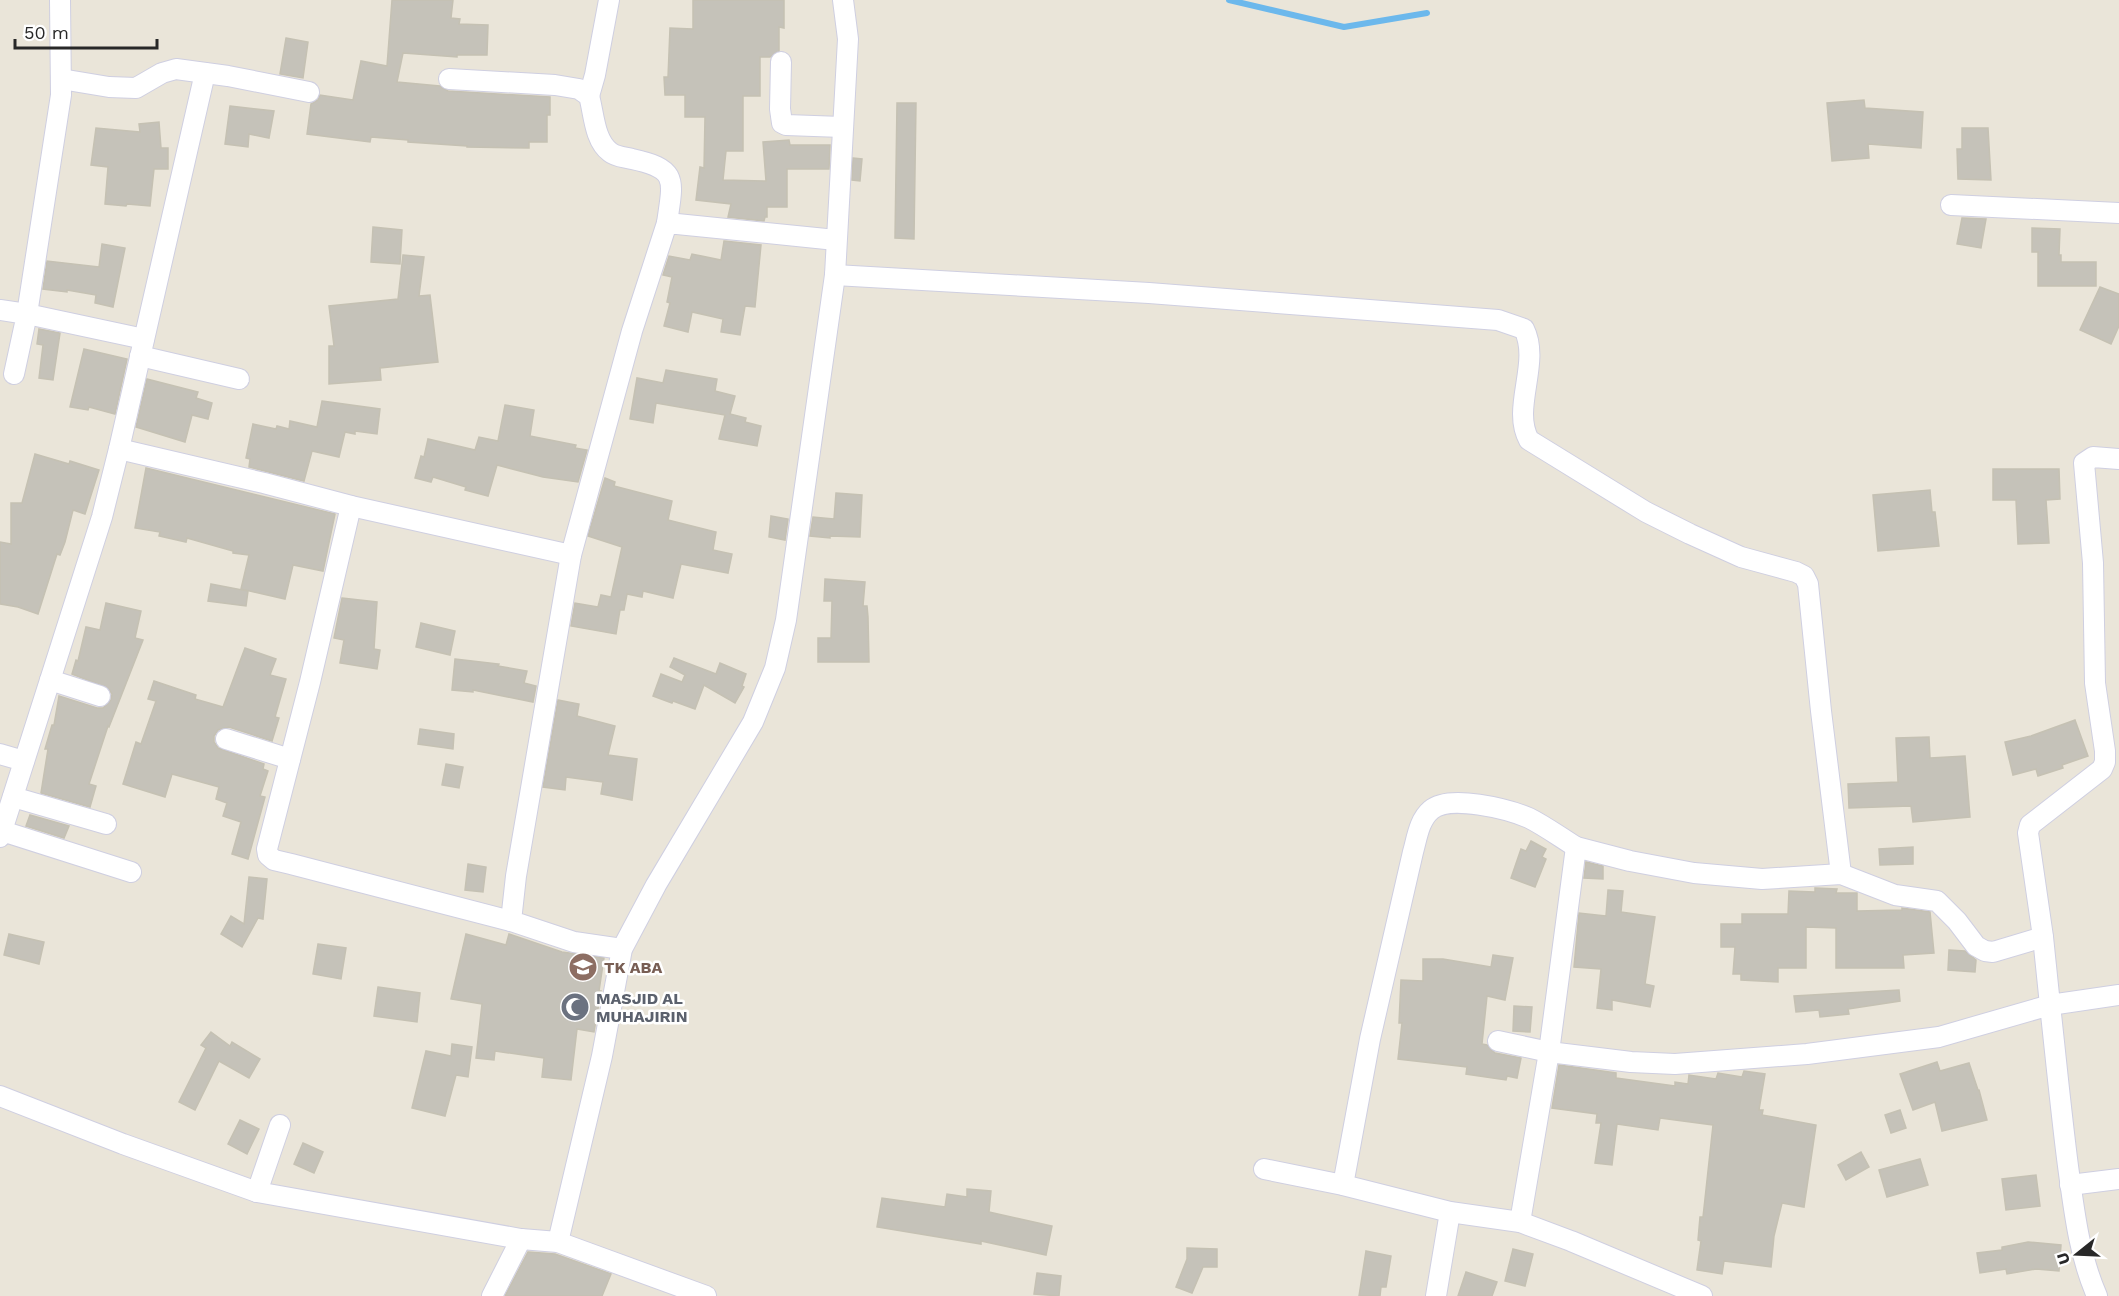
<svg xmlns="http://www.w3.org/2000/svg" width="2119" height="1296" font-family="'Work Sans',sans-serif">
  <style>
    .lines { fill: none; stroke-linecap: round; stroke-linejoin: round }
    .stream { stroke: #6cb8ec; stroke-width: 6 }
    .building { fill: #c5c2b9; stroke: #c5c1b3; stroke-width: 1.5 }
    .minor-casing { stroke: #cfcfe1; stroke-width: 22 }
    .minor { stroke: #fff; stroke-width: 20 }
    .labels { text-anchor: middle; stroke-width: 5; stroke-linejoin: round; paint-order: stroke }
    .education-label { font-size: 16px; font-weight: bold; fill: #785e54; stroke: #fff; text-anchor: start }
    .worship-label { font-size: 16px; font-weight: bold; fill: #5b616d; stroke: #fff; text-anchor: start }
  </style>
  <rect width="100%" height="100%" fill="#eae5d9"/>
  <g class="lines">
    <!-- stream -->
    <path class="stream" d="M1229 0 1344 27 1427 13"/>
  </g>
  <!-- building -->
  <g class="building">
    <path d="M392 0H453L451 18 460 19 459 24 488 25 487 55H457V57L403 53 397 82 440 86 448 91 550 97V115H547V142H529V148L467 147V146L408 142V140L371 137 370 142 307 134 311 104 318 100 320 95 353 100 361 61 387 66Z"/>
    <path d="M693 0H784V28L779 27V51L770 57H760V96H743V151H726L723 180 766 181 763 142 789 140 790 145H830L829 169H787V207H767V217H765L764 221 728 217 731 204 696 200 700 167 704 168 705 117H685V95H665L664 77H668L670 28 693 29Z"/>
    <path d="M286 38 308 42 303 78 280 74Z"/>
    <path d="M1864 100 1865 108 1923 112 1921 148 1868 144 1869 158 1832 161 1827 103Z"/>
    <path d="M897 103H916L914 239 895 238Z"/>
    <path d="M230 106 274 111 269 138 249 134 248 147 225 144Z"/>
    <path d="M159 122 161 148H168V169H154L150 206 127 204 126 206 105 204 108 167 91 165 96 128 140 132 139 124Z"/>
    <path d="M1962 128H1988L1991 180 1958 179 1957 149H1962Z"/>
    <path d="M853 158 862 159 860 181 852 180Z"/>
    <path d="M1962 218 1986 219 1981 248 1957 244Z"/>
    <path d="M373 227 402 230 400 264 371 262Z"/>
    <path d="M2032 228 2060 229 2059 255H2061V262H2096V286H2038V252H2032Z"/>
    <path d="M724 241 761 245 755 307 745 306 740 335 721 332 723 319 692 312 688 332 664 326 670 303 667 302 672 277 663 275 669 256 690 260 692 254 721 260Z"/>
    <path d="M102 244 125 248 113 307 95 303 96 295 67 290V292L43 289 47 261 99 267Z"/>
    <path d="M403 255 424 257 419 296 430 295 438 362 380 368 381 380 329 384V346H334L329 306 398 299Z"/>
    <path d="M2100 287 2119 294V326L2111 344 2080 330Z"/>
    <path d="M39 329 60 333 53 380 39 378 43 345 37 344Z"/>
    <path d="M84 349 127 359 115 414 89 407 88 410 70 407Z"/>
    <path d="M666 370 717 379 715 391 735 396 730 414 746 418 745 422 761 426 757 446 719 439 725 415 656 403 653 423 630 419 637 378 663 383Z"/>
    <path d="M147 379 198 392 196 398 212 403 208 419 192 415 185 442 136 427Z"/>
    <path d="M322 401 380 409 377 434 355 431V434L345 432 339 457 312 451 304 481 249 467 250 459 246 458 253 424 276 429 277 426 289 429 290 421 317 427Z"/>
    <path d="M505 405 534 410 530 436 576 445 575 448 587 450 578 482 543 477 497 465 488 496 465 490 466 487 433 477 431 482 415 478 421 456 424 457 428 439 475 450 479 437 498 441Z"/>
    <path d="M35 454 69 464 70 461 99 470 85 514 73 510 65 542 60 555 57 554 38 614 18 607 0 604V542L11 544V503H22Z"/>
    <path d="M146 468 335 514 323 571 293 565 285 599 241 589 249 555 233 553V551L187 538 186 542 159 536 160 532 135 528Z"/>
    <path d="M1993 469H2059L2060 499 2046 500 2049 543 2018 544 2016 500H1993Z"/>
    <path d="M605 478 615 482 614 486 672 501 668 520 716 532 713 550 732 554 728 573 681 564 673 598 643 591 642 597 627 594 624 610H620L616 634 571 626 575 603 598 607 601 595 611 597 622 547 588 536Z"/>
    <path d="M1930 490 1932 512H1935L1939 546 1878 551 1873 495Z"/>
    <path d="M836 493 862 495 860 537 830 536V538L810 536 813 517 834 519Z"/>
    <path d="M771 516 788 519 785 540 769 537Z"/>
    <path d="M825 579 865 582 863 606H867L868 617 869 662H818V638H831L832 601H824Z"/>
    <path d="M211 584 248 591 246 606 208 601Z"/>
    <path d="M342 598 377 602 374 649 380 650 377 669 340 663 344 640 334 638Z"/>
    <path d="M106 603 141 611 135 638 143 640 109 727 108 726 89 784 96 786 90 807 41 793 48 749H45L52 725H54L59 696 97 708H103L111 700 112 694 108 688 72 674 76 660 78 661 86 627 100 630Z"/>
    <path d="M421 623 455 631 450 655 416 647Z"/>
    <path d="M245 648 276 659 270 675 286 679 275 717 279 718 272 741 229 727 218 730 214 736V742L218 748 264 764 263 769 268 771 260 796 265 797 248 859 232 854 241 822 223 816 227 803 216 799 219 787 172 774 165 797 123 784 136 742 141 744 156 701 148 699 154 681 196 695 195 699 223 707Z"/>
    <path d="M674 658 716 674 720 663 746 674 742 686 744 687 735 703 704 685 695 709 673 701 672 703 653 696 661 674 682 682 685 675 670 667Z"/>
    <path d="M455 659 499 664 498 666 527 671 524 683 536 686 533 702 473 690V692L452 690Z"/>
    <path d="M558 700 579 704 577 716 615 726 608 755 637 759 632 800 601 794 603 782 566 777 565 790 543 787Z"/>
    <path d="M2075 720 2088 756 2062 765 2063 768 2038 776 2036 769 2013 775 2005 742 2031 736Z"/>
    <path d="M420 729 454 734 453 749 418 744Z"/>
    <path d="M1929 737 1930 758 1965 756 1970 817 1913 822 1911 806 1849 808 1848 784 1898 782 1896 738Z"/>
    <path d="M446 764 463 767 459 788 442 785Z"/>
    <path d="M30 815 69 826 64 838 26 826Z"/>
    <path d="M1531 841 1546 849 1542 857 1546 859 1535 887 1511 878 1521 849 1526 851Z"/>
    <path d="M1913 847V864L1880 865 1879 849Z"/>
    <path d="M1586 862 1603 866V879L1584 878Z"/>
    <path d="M468 864 486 867 483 892 465 890Z"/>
    <path d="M249 877 267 879 263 919 258 918 242 947 221 934 231 916 244 924Z"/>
    <path d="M1815 888 1837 889 1836 893H1857V911L1902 910V908L1930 912 1934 953 1903 955 1904 968H1836V928L1806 927V968H1778V982L1741 980V974H1733L1735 947H1721V924H1742V914H1788L1789 891 1815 892Z"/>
    <path d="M1608 890 1623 891 1621 912 1655 917 1645 984 1654 986 1650 1007 1612 1000V1010L1597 1008 1601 969 1574 967 1579 913 1606 916Z"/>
    <path d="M9 934 44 942 39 964 4 955Z"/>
    <path d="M466 934 506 945 509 934 562 952 604 958 599 991H601L594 1032 577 1029 571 1080 542 1077 544 1058 495 1051 494 1060 476 1058 482 1004 451 999Z"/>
    <path d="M318 944 346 948 341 979 313 974Z"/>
    <path d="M1949 950 1965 951 1976 960 1975 972 1948 970Z"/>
    <path d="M1493 955 1513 958 1505 1000 1487 996 1482 1044 1487 1045 1495 1053 1521 1058 1517 1078 1507 1076 1506 1080 1466 1074 1467 1067 1398 1059 1402 1023H1399L1401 980 1423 981V959H1443L1491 967Z"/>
    <path d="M378 987 420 993 417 1022 374 1016Z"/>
    <path d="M1899 990 1900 1001 1848 1009 1849 1014 1820 1017 1819 1010 1796 1012 1794 996Z"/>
    <path d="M1514 1006 1532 1007 1530 1032 1513 1031Z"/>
    <path d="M211 1032 230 1046 232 1042 260 1059 249 1078 219 1061 195 1110 179 1102 206 1048 201 1045Z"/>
    <path d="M452 1044 472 1047 468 1077 456 1075 445 1116 412 1108 426 1051 451 1056Z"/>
    <path d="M1937 1062 1940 1071 1969 1063 1978 1090H1979L1987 1120 1942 1131 1935 1102 1913 1110 1900 1074Z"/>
    <path d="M1559 1065 1616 1073V1078L1675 1086V1082L1688 1084 1689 1075 1716 1079 1718 1073 1742 1077 1744 1071 1765 1074 1759 1110H1763L1762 1115 1816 1125 1804 1207 1782 1203 1774 1236 1771 1267 1724 1261 1722 1274 1697 1270 1701 1241 1698 1240 1700 1217H1703L1713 1125 1660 1118 1658 1130 1617 1124 1612 1165 1595 1163 1601 1123H1596L1597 1114 1552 1108Z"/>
    <path d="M1900 1110 1906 1128 1891 1133 1885 1115Z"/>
    <path d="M240 1120 259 1129 247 1154 228 1144Z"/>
    <path d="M303 1143 323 1152 314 1173 294 1164Z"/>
    <path d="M1861 1152 1869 1167 1846 1180 1838 1165Z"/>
    <path d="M1920 1159 1928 1185 1887 1197 1879 1170Z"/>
    <path d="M2036 1175 2040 1206 2006 1210 2002 1179Z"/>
    <path d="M967 1189 991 1191 989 1212 1052 1226 1046 1255 981 1241V1244L877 1227 882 1198 945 1207 947 1194 967 1197Z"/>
    <path d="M2028 1242 2061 1245 2059 1271 2036 1269 2007 1274 2006 1269 1980 1273 1977 1253 2002 1250V1247Z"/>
    <path d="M1187 1248 1217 1249V1267H1203L1192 1293 1176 1287 1187 1259Z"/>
    <path d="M1513 1249 1533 1254 1525 1286 1505 1281Z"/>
    <path d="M1366 1251 1391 1256 1386 1287H1381L1380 1296H1359Z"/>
    <path d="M528 1252 555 1254 611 1274 602 1296H505Z"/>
    <path d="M1466 1272 1497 1282 1492 1296H1458Z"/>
    <path d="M1037 1273 1061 1276 1059 1296 1034 1294Z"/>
  </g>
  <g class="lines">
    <!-- minor casing -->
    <g class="minor-casing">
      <g id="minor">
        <path d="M60 0 61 95 27 314 144 339"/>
        <path d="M781 62 780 109 782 123 786 125 842 127"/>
        <path d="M61 79 109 87 136 88 162 73 176 69 228 76 309 92"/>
        <path d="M449 79 555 85 579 89 589 96C594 113 594 140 610 152 616 157 624 157 632 159 679 169 673 180 667 223"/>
        <path d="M589 96 595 75 609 0"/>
        <path d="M1951 205 2119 213"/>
        <path d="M835 275 1149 293 1498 320 1524 329C1541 363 1511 408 1529 440L1646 512 1690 534 1741 557 1796 572 1804 576 1808 584 1821 711 1841 874"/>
        <path d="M0 310 27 314 14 374"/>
        <path d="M140 356 239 379"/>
        <path d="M119 449 264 483 351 506 571 555"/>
        <path d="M351 506 310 682 267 849 268 855 274 860 291 864 511 921"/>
        <path d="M50 680 100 696"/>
        <path d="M226 739 290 759"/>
        <path d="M0 754 24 761"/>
        <path d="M13 797 106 824"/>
        <path d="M2 831 131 872"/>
        <path d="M0 837 102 517 119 449 205 73"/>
        <path d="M2043 937 2050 1005 2119 995"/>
        <path d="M622 949 574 942 511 921 516 876 571 555 632 331 667 223 836 240"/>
        <path d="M1498 1041 1549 1052 1520 1222"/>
        <path d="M0 1096 123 1144 257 1192 521 1239 558 1242 706 1296"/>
        <path d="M1264 1169 1343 1185 1450 1212 1520 1222 1571 1241 1702 1296"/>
        <path d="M1343 1185 1370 1039 1413 852C1417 838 1419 820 1431 810 1449 794 1508 809 1529 818 1545 826 1560 837 1576 847"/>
        <path d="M2070 1185 2119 1179"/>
        <path d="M257 1192 280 1125"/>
        <path d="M558 1242 602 1056 622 949 656 885 753 722 775 668 786 620 835 275 848 39 843 0"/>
        <path d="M492 1296 521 1239"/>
        <path d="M1436 1296 1450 1212"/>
        <path d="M2097 1296C2079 1255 2074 1210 2068 1166 2061 1112 2056 1059 2050 1005L1939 1037 1807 1054 1675 1064 1631 1062 1549 1052 1576 847 1630 861 1694 873 1762 879 1841 874 1895 895 1937 901 1957 921 1976 946 1985 951 1993 952 2043 937 2028 833 2030 825 2102 769 2105 762V751L2095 683 2093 563 2084 463 2093 457 2119 459"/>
      </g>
    </g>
    <!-- minor -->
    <use href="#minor" class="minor"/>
  </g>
  <!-- icons -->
  <defs>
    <g id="school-disc" transform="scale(1.5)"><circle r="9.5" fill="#8d6e63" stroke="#fff"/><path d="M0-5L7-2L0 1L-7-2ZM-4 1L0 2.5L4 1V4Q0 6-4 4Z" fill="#fff"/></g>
    <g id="mosque-disc" transform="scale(1.5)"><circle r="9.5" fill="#6b7280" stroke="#fff"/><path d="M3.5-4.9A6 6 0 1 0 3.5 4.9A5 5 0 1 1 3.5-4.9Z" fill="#fff"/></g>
  </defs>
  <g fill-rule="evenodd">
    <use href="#school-disc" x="583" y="967"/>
    <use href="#mosque-disc" x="575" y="1007"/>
  </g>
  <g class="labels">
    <!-- education labels -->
    <g class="education-label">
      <text x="604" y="973">TK ABA</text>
    </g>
    <!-- worship labels -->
    <g class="worship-label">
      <text x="596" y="1004">MASJID AL<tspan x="596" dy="18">MUHAJIRIN</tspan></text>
    </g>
  </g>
  <!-- north arrow -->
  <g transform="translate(2077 1254) rotate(252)" stroke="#ffffff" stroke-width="4.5" paint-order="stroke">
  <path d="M0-4.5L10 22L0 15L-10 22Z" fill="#282828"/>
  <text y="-9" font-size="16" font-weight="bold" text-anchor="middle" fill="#282828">U</text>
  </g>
  <!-- scale -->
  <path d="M15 39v9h142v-9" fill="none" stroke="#282828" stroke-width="3"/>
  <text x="24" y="39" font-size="18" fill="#282828" stroke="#ffffff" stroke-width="4.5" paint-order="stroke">50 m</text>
</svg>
